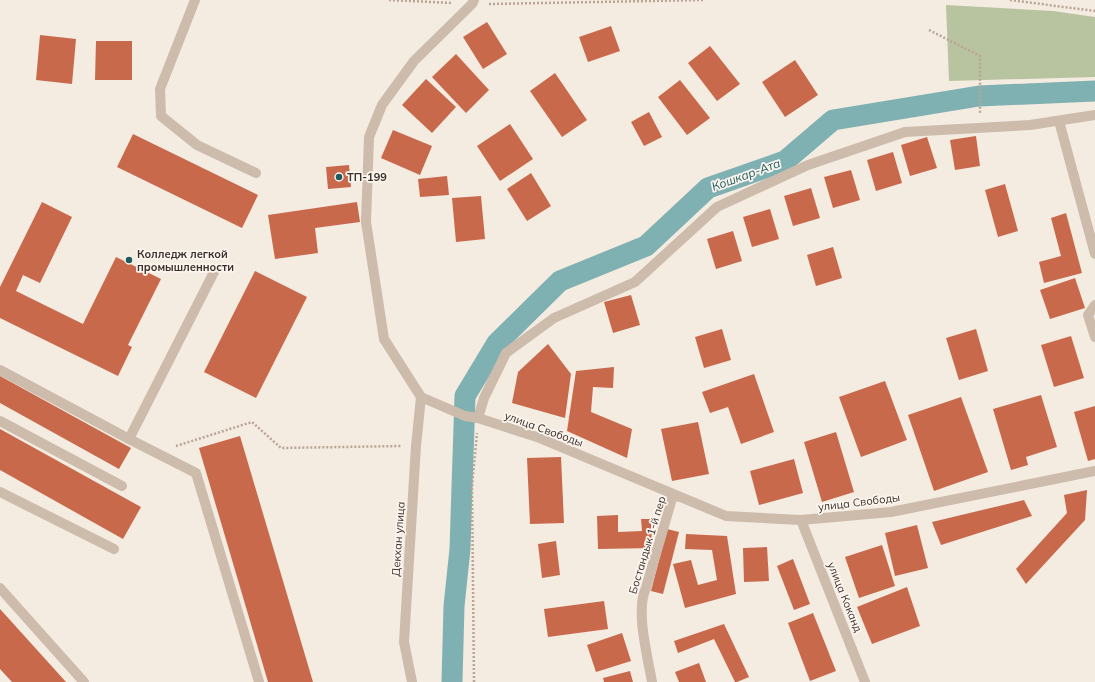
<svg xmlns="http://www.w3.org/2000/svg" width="1095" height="682" font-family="Mulish,sans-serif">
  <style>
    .green { fill: #b8c4a0 }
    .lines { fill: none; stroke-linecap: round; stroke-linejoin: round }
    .canal { stroke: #7fb0b2; stroke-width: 21 }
    .building { fill: #c8694b }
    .path { stroke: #b9a596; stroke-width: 2.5; stroke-dasharray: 2 2; stroke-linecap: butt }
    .service { stroke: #cdbbac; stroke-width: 10 }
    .minor { stroke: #cdbbac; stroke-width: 10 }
    .poi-dot { fill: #1f5a5e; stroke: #fbf5ee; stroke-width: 1.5 }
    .labels { text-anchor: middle; stroke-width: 3.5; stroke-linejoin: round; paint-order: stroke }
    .poi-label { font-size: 11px; font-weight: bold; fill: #3b302b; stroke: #fbf5ee; text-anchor: start }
    .street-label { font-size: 11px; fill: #3b302b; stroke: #fbf5ee }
    .water-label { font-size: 12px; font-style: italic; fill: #1f5a5e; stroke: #fbf5ee }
  </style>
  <rect width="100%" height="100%" fill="#f4ebe1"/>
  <!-- green -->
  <path class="green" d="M946 5 1053 11 1095 17V77L949 81Z"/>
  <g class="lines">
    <!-- canal -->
    <path class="canal" d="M452 682 454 606 460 549 465 396 497 343 560 281 646 246 708 188 785 161 833 120 979 96 1095 91"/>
  </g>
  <!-- building -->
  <g class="building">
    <path d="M487 22 507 54 483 69 463 37Z"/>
    <path d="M611 26 620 51 588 62 579 37Z"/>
    <path d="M40 35 76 39 72 84 36 80Z"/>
    <path d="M96 41H132V80H95Z"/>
    <path d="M710 46 740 84 717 101 688 63Z"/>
    <path d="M456 54 489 90 466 113 432 77Z"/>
    <path d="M795 60 818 95 785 117 762 82Z"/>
    <path d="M555 73 587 120 562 137 530 91Z"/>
    <path d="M426 79 456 107 432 133 402 105Z"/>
    <path d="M680 80 710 118 687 135 658 97Z"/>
    <path d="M649 112 662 137 644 146 631 122Z"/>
    <path d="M510 124 533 159 500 181 477 146Z"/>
    <path d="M393 130 432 146 420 175 381 158Z"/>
    <path d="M133 134 258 195 242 228 117 167Z"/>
    <path d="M976 136 980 166 955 170 950 140Z"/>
    <path d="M927 137 937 168 910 176 901 145Z"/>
    <path d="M893 152 902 183 876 191 867 160Z"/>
    <path d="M349 165 351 187 328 189 326 167Z"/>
    <path d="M851 170 860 200 833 208 824 177Z"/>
    <path d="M531 173 551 206 527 221 507 189Z"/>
    <path d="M447 176 449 195 420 197 418 179Z"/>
    <path d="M1005 184 1018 231 998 237 985 190Z"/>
    <path d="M811 188 820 218 793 226 784 196Z"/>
    <path d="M481 196 485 239 456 242 452 198Z"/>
    <path d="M42 202 72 217 40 283 23 275 16 291 83 324 116 257 161 279 128 345 132 347 118 376 0 318V287Z"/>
    <path d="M357 202 360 222 315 228 318 253 275 259 268 215Z"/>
    <path d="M770 209 779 239 752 247 743 217Z"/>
    <path d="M1066 213 1082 273 1044 283 1039 262 1061 256 1051 218Z"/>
    <path d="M733 231 742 261 716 269 707 239Z"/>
    <path d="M833 247 842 278 816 286 807 255Z"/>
    <path d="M255 271 307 297 256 398 204 372Z"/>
    <path d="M1075 278 1085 308 1050 319 1040 290Z"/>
    <path d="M631 295 640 325 613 333 604 302Z"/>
    <path d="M722 329 731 360 704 368 695 337Z"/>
    <path d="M976 329 988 371 959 380 946 338Z"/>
    <path d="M1071 336 1084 378 1054 387 1041 345Z"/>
    <path d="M548 344 571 374 565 418 512 403 518 372Z"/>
    <path d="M614 367 613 388 593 387 591 412 632 429 627 458 567 431 576 371Z"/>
    <path d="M754 374 774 432 741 444 728 407 710 413 702 392Z"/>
    <path d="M0 376 131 448 119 469 0 403Z"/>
    <path d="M885 381 907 440 861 457 839 397Z"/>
    <path d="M1041 395 1057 447 1026 457 1028 465 1011 470 993 409Z"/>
    <path d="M961 397 988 472 934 491 908 415Z"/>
    <path d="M1095 406V459L1088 461 1074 412Z"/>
    <path d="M698 422 709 474 672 481 661 429Z"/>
    <path d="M0 429 141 507 123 539 0 470Z"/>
    <path d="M836 432 854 492 822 502 804 442Z"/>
    <path d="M240 436 313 682H268L199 448Z"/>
    <path d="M561 457 564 523 530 524 527 458Z"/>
    <path d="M794 459 803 493 759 505 750 471Z"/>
    <path d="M1087 490 1085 520 1026 584 1016 569 1067 513 1064 495Z"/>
    <path d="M1024 500 1032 516 941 545 932 522Z"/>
    <path d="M618 515V532L642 531 641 519H651L652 548 598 549 597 516Z"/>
    <path d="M917 525 928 568 895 576 885 533Z"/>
    <path d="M667 529 679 532 663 594 651 591Z"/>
    <path d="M686 534 727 536 736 594 685 608 673 564 691 560 698 585 717 580 712 550 685 549Z"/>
    <path d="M556 541 560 575 542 578 538 544Z"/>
    <path d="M882 545 895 586 859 598 845 557Z"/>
    <path d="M767 547 769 581 744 582 743 548Z"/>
    <path d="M793 559 810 604 794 610 777 566Z"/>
    <path d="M907 587 920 626 872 644 857 607Z"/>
    <path d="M604 601 608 629 548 637 544 609Z"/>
    <path d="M0 609 66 682H12L0 669Z"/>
    <path d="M813 613 836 671 810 681 788 623Z"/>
    <path d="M724 624 749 677 737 682H735L714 639 678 653 674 641Z"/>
    <path d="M622 633 631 661 596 672 587 645Z"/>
    <path d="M699 663 706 682H679L675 672Z"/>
    <path d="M630 671 633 682H604L603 678Z"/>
  </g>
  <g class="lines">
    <!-- path -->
    <g class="path">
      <path d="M389 0 452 3"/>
      <path d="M1010 0 1095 11"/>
      <path d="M489 4 704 0"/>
      <path d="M929 30 980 56V113"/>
      <path d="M176 446 252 422 281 448 401 446"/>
      <path d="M474 682 472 487 477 433"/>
    </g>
    <!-- service -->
    <g class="service">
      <path d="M195 0 160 89 161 116 197 145 256 173"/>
      <path d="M0 370 129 439 214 272"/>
      <path d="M0 421 122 486"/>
      <path d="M129 439 196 473 259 682"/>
      <path d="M0 492 114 549"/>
      <path d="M0 588 84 682"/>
      <path d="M412 682 404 642 416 446 421 397"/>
    </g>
    <!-- minor -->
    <g class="minor">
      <path d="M474 0 472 4 414 61 382 105 369 137 366 222 384 339 421 397 465 416 478 418 537 437 726 516 801 520 891 512 1095 471"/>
      <path d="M1059 121 1095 254"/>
      <path d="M1095 305 1088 315 1095 337"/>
      <path d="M478 418 484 398 506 353 554 318 635 282 717 207 808 165 905 132 1030 125 1095 115"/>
      <path d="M801 520 865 682"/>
      <path d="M652 682C648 658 635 610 646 588L673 495 680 497"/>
    </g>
  </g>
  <!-- markers -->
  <g class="poi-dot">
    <circle cx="339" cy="177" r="4"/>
    <circle cx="129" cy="260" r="4"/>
  </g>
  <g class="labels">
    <!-- poi labels -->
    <g class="poi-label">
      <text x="347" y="181">ТП-199</text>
      <text x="137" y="258">Колледж легкой<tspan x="137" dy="13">промышленности</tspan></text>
    </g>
    <!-- street labels -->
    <g class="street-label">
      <text transform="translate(544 429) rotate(20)" y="4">улица Свободы</text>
      <text transform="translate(859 502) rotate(-7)" y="4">улица Свободы</text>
      <text transform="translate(398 539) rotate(-86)" y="4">Декхан улица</text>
      <text transform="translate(647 545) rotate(-73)" y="4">Бостандык 1-й пер</text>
      <text transform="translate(845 597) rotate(68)" y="4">улица Коканд</text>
    </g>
    <!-- water labels -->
    <g class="water-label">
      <text transform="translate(746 175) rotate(-20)" y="4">Кошкар-Ата</text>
    </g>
  </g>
</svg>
